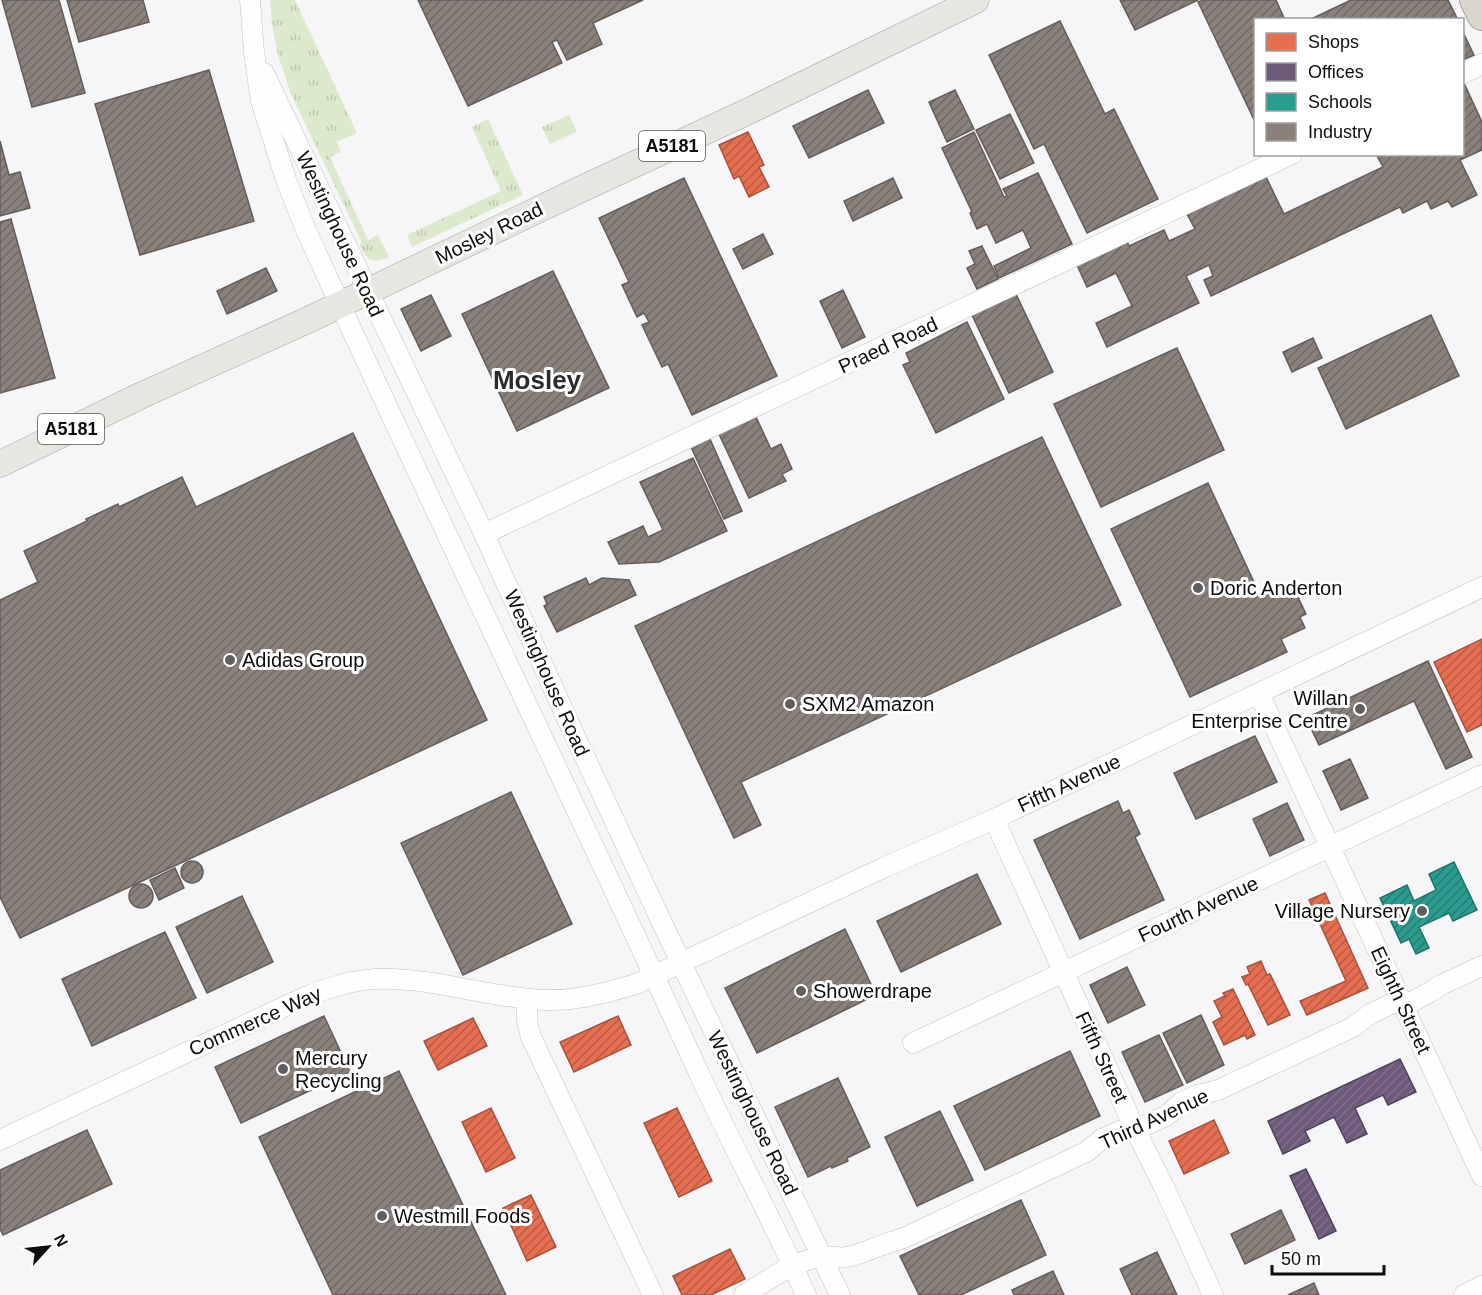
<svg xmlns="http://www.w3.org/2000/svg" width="1482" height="1295" font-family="Arial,sans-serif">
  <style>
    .grass { fill: url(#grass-tufts) }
    .shops { fill: url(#shops-hatch); stroke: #a6523d; stroke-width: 1.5 }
    .offices { fill: url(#offices-hatch); stroke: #50425a; stroke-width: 1.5 }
    .schools { fill: url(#schools-hatch); stroke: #217268; stroke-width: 1.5 }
    .industry { fill: url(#industry-hatch); stroke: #645e5b; stroke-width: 1.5 }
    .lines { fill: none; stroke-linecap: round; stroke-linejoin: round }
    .minor-casing { stroke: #c1c1c3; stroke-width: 21 }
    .major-casing { stroke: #a7a29b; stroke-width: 27 }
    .highway-casing { stroke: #a7a29b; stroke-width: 30 }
    .minor { stroke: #fefefe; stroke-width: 20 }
    .major { stroke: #e8e6e1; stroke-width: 26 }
    .highway { stroke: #dad6ce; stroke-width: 28 }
    .poi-dot { fill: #5f5f60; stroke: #fff; stroke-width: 2 }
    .labels { text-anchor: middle; stroke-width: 6; stroke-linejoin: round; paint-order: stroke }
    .shield { fill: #fff; stroke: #565656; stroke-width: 1.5 }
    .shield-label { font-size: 18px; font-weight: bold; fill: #0d0d0e }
    .street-label { font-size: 20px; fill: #0d0d0e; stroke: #fff }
    .poi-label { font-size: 20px; fill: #0d0d0e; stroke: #fff; text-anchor: start }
    .district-label { font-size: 26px; font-weight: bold; fill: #2b2b2f; stroke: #fff }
  </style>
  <defs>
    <pattern id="grass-tufts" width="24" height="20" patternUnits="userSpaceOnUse" patternTransform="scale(1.5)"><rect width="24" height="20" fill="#dde9cd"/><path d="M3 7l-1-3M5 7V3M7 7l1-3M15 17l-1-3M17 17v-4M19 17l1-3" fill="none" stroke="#bcc7af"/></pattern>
    <pattern id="shops-hatch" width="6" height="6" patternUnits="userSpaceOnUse" patternTransform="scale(1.5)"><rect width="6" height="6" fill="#e76f51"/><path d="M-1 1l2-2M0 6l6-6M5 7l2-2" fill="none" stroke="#ba5a42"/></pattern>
    <pattern id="offices-hatch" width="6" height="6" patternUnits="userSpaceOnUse" patternTransform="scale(1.5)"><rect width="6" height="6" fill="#6d597a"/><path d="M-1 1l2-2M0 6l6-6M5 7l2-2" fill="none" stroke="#7f7089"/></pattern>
    <pattern id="schools-hatch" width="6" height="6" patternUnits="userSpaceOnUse" patternTransform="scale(1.5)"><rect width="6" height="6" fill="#2a9d8f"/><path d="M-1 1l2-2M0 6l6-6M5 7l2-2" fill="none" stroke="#227e73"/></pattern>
    <pattern id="industry-hatch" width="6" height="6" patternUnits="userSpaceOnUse" patternTransform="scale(1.5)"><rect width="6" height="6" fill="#8a817c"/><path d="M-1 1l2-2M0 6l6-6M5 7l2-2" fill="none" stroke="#6f6864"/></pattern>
  </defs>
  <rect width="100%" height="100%" fill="#f6f6f8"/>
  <!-- grass -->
  <g class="grass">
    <path d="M270 0H295L357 133 337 142 341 152 330 157 368 240 378 235 389 257C371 265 367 260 359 244L362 243 291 94 278 55 272 25Z"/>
    <path d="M569 115 577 132 550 144 542 127Z"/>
    <path d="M488 119 523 195 412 247 407 235 501 191 472 127Z"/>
  </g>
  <!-- shops -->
  <g class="shops">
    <path d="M748 132 764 165 759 167 769 187 749 197 739 176 734 179 719 145Z"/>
    <path d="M1482 639V725L1467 732 1434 662Z"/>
    <path d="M1325 893 1368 988 1307 1015 1300 1001 1346 981 1309 900Z"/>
    <path d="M1261 961 1267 975 1270 974 1290 1015 1268 1025 1248 984 1246 985 1242 977 1250 974 1247 967Z"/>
    <path d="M1233 989 1255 1035 1247 1039 1245 1035 1224 1045 1213 1022 1222 1017 1214 1001 1225 996 1223 993Z"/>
    <path d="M618 1016 631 1045 574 1072 560 1042Z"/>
    <path d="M473 1018 487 1046 438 1070 424 1041Z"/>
    <path d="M491 1108 515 1158 486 1172 462 1122Z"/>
    <path d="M677 1108 712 1181 679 1197 644 1123Z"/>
    <path d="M1214 1120 1229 1153 1184 1174 1169 1141Z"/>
    <path d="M531 1195 556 1247 527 1261 503 1208Z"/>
    <path d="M730 1249 745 1279 711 1295H682L673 1276Z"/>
  </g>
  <!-- offices -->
  <g class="offices">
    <path d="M1400 1059 1416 1092 1388 1105 1383 1095 1355 1108 1367 1134 1347 1143 1334 1117 1305 1131 1310 1141 1283 1154 1268 1121Z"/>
    <path d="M1306 1169 1336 1231 1319 1239 1290 1176Z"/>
  </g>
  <!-- schools -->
  <path class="schools" d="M1454 862 1477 910 1453 921 1449 913 1419 927 1429 948 1416 954 1409 939 1401 943 1380 898 1407 885 1414 901 1436 890 1429 874Z"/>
  <!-- industry -->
  <g class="industry">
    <path d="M2 0H59L85 93 32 107Z"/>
    <path d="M67 0H143L149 22 79 42Z"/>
    <path d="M418 0H643L593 23 602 44 567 60 557 40 552 42 562 63 468 106Z"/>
    <path d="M1120 0H1198L1135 30Z"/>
    <path d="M1203 0H1276L1285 20H1256V124L1198 2Z"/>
    <path d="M1351 0H1448L1458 20H1309Z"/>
    <path d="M1060 21 1105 114 1114 109 1158 199 1087 233 1044 144 1034 149 989 55Z"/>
    <path d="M1462 30 1474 55 1462 60Z"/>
    <path d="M209 70 254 221 140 255 95 104Z"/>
    <path d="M1464 83 1482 122V150L1460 160 1477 195 1452 207 1448 201 1431 209 1427 201 1403 213 1400 207 1211 296 1204 280 1213 276 1209 265 1186 276 1199 303 1107 347 1096 323 1132 306 1116 273 1087 287 1077 265 1127 241 1129 246 1164 230 1169 241 1195 229 1187 214 1266 177 1284 214 1383 167 1376 154H1462V84Z"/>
    <path d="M868 90 884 123 809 158 793 126Z"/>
    <path d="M955 90 974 129 947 142 929 102Z"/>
    <path d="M1010 114 1034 163 1000 179 976 130Z"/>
    <path d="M974 132 1004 197 1007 196 1003 189 1038 173 1072 244 999 278 994 266 1031 248 1023 230 996 243 987 224 977 229 970 213 972 212 942 148Z"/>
    <path d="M0 141 9 175 20 172 30 208 0 216Z"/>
    <path d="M684 178 777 376 692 415 668 364 662 367 642 325 649 322 644 313 637 317 622 285 629 282 599 218Z"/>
    <path d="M893 178 902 198 853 221 844 201Z"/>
    <path d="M11 219 55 378 0 393V222Z"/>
    <path d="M763 234 773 254 743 269 733 249Z"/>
    <path d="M982 246 998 279 977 289 967 268 975 264 969 251Z"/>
    <path d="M266 268 277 291 227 314 217 291Z"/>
    <path d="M553 271 609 388 517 431 462 314Z"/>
    <path d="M843 290 865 337 842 348 820 301Z"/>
    <path d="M1016 294 1053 372 1009 393 972 315Z"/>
    <path d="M431 295 451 336 421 351 401 309Z"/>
    <path d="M1431 315 1459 376 1346 429 1318 368Z"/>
    <path d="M967 322 1004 399 936 433 903 365 910 362 906 353Z"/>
    <path d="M1313 338 1322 358 1292 372 1283 352Z"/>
    <path d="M1177 348 1224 450 1101 507 1054 404Z"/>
    <path d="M756 417 771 449 781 444 792 469 782 474 786 481 749 498 719 434Z"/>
    <path d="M353 433 487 720 20 938 0 897V600L38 582 24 551 87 521 86 519 118 504 119 507 182 477 196 507Z"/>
    <path d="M1042 437 1121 605 741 782 761 825 734 838 635 626Z"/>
    <path d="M710 439 742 511 724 519 691 447Z"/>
    <path d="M693 458 727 531 659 562 619 564 608 542 643 526 648 537 663 530 640 482Z"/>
    <path d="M1208 483 1260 595 1284 584 1289 594 1295 591 1306 614 1300 617 1305 628 1281 639 1287 652 1190 697 1111 529Z"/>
    <path d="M586 578 589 585 602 578 629 580 636 595 557 632 544 606 547 604 544 597Z"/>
    <path d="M1428 661 1472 757 1446 769 1414 701 1319 745 1306 718Z"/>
    <path d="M1255 736 1277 782 1196 819 1174 773Z"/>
    <path d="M1350 759 1368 798 1341 810 1323 771Z"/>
    <path d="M511 792 572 924 463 975 401 843Z"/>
    <path d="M1118 801 1123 813 1129 810 1140 834 1135 837 1164 900 1080 939 1034 840Z"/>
    <path d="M1287 803 1304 840 1270 856 1253 819Z"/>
    <circle cx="192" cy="872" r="11"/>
    <path d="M175 868 184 888 159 900 150 880Z"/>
    <path d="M977 874 1001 924 901 972 877 921Z"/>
    <circle cx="141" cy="896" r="12"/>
    <path d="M242 896 273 962 207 993 176 927Z"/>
    <path d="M845 929 876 995 757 1053 725 988Z"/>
    <path d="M165 932 196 998 92 1046 62 979Z"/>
    <path d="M1127 967 1145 1005 1108 1023 1090 985Z"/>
    <path d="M1201 1015 1224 1065 1187 1083 1163 1033Z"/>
    <path d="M324 1016 350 1072 241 1123 215 1067Z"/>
    <path d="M1159 1035 1183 1085 1145 1102 1122 1052Z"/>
    <path d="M1070 1051 1100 1116 985 1170 954 1106Z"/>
    <path d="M399 1071 506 1295H333L259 1137Z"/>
    <path d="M838 1078 870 1147 847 1158 848 1161 832 1168 831 1166 808 1177 775 1107Z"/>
    <path d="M940 1111 973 1180 917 1206 885 1137Z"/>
    <path d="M87 1130 112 1184 3 1235 0 1229V1170Z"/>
    <path d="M1021 1200 1046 1255 961 1295H919L900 1256Z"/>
    <path d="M1281 1210 1295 1240 1245 1264 1231 1234Z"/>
    <path d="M1157 1252 1177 1295H1132L1120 1269Z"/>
    <path d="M1053 1271 1064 1295H1014L1012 1290Z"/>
    <path d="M1314 1283 1319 1295H1288Z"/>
  </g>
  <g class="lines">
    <!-- minor casing -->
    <g class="minor-casing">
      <g id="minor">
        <path d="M250 0 254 52 261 101 286 180 305 228C435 514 572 796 703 1082 736 1153 774 1223 806 1295"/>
        <path d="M264 73 484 534 568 721 663 925 840 1295"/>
        <path d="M1462 74 1482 64"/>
        <path d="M484 534 1292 154"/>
        <path d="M1259 693 1482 1176"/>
        <path d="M994 819 1134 1127 1164 1187 1213 1295"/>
        <path d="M527 999V1021L531 1037 653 1295"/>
        <path d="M913 1043 1482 775"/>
        <path d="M0 1140 305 997C328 988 351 980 376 979 433 977 489 998 545 1000 576 1001 607 993 636 984L885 867 994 819 1482 587"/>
        <path d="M744 1295C768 1280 791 1263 819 1257 828 1254 837 1259 846 1257 857 1256 867 1250 877 1247 888 1243 898 1240 908 1236L1086 1152 1102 1139 1125 1129 1143 1126 1166 1116 1182 1102 1198 1095 1218 1090 1353 1027 1370 1014 1393 1003 1412 1002 1430 992 1441 985 1482 966"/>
        <path d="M1464 1295 1482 1286"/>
      </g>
    </g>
    <!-- major casing -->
    <g class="major-casing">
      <path id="major" d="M0 464 142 395 308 320 575 192 751 110 976 0"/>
    </g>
    <!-- highway casing -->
    <g class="highway-casing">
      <path id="highway" d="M1474 0 1482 16"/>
    </g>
    <!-- minor -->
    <use href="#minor" class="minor"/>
    <!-- major -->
    <use href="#major" class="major"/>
    <!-- highway -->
    <use href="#highway" class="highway"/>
  </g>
  <!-- markers -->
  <g class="poi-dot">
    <circle cx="1198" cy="588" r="6"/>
    <circle cx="230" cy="660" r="6"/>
    <circle cx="790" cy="704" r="6"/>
    <circle cx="1360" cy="709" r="6"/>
    <circle cx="1422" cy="911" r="6"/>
    <circle cx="801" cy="991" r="6"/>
    <circle cx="283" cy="1069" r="6"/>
    <circle cx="382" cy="1216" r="6"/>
  </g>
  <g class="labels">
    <!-- shield labels -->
    <g class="shield">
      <rect x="639" y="131" width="66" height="30" rx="4.5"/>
      <rect x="38" y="414" width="66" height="30" rx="4.5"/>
    </g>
    <g class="shield-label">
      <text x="672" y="152">A5181</text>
      <text x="71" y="435">A5181</text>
    </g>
    <!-- street labels -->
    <g class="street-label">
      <text transform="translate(489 233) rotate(-26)" y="7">Mosley Road</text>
      <text transform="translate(340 234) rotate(65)" y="7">Westinghouse Road</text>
      <text transform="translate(888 345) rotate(-25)" y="7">Praed Road</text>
      <text transform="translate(547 673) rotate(66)" y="7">Westinghouse Road</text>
      <text transform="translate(1069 783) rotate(-25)" y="7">Fifth Avenue</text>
      <text transform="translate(1198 909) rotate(-25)" y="7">Fourth Avenue</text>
      <text transform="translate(1401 1000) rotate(65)" y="7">Eighth Street</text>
      <text transform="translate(255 1021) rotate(-24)" y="7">Commerce Way</text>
      <text transform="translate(1102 1057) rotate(65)" y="7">Fifth Street</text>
      <text transform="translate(753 1113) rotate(64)" y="7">Westinghouse Road</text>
      <text transform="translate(1154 1119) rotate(-25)" y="7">Third Avenue</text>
    </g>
    <!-- poi labels -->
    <g class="poi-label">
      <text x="1210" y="595">Doric Anderton</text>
      <text x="242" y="667">Adidas Group</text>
      <text x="1348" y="705" text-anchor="end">Willan<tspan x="1348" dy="23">Enterprise Centre</tspan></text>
      <text x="802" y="711">SXM2 Amazon</text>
      <text x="1410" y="918" text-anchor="end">Village Nursery</text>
      <text x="813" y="998">Showerdrape</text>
      <text x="295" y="1065">Mercury<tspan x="295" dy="23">Recycling</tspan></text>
      <text x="394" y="1223">Westmill Foods</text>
    </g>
    <!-- district labels -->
    <g class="district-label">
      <text x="537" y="389">Mosley</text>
    </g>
  </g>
  <!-- legend -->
  <rect x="1254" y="18" width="210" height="138" fill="#ffffff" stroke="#9e9e9f" stroke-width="1.5"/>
  <rect x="1266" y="33" width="30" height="18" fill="#e76f51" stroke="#9e9e9f" stroke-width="1.5"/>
  <text x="1308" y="48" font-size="18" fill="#0d0d0e">Shops</text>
  <rect x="1266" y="63" width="30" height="18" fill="#6d597a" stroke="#9e9e9f" stroke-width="1.5"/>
  <text x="1308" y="78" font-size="18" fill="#0d0d0e">Offices</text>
  <rect x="1266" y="93" width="30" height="18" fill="#2a9d8f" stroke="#9e9e9f" stroke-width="1.5"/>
  <text x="1308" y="108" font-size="18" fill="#0d0d0e">Schools</text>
  <rect x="1266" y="123" width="30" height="18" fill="#8a817c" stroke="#9e9e9f" stroke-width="1.5"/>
  <text x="1308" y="138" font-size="18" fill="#0d0d0e">Industry</text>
  <!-- north arrow -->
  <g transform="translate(48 1247) rotate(63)" stroke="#ffffff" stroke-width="4.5" paint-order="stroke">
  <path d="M0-4.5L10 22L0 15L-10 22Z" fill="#0d0d0e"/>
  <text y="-9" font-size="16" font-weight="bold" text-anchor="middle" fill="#0d0d0e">N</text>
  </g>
  <!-- scale -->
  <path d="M1272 1265v9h112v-9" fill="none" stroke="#0d0d0e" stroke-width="3"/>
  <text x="1281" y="1265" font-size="18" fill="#0d0d0e" stroke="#ffffff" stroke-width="4.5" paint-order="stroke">50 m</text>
</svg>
